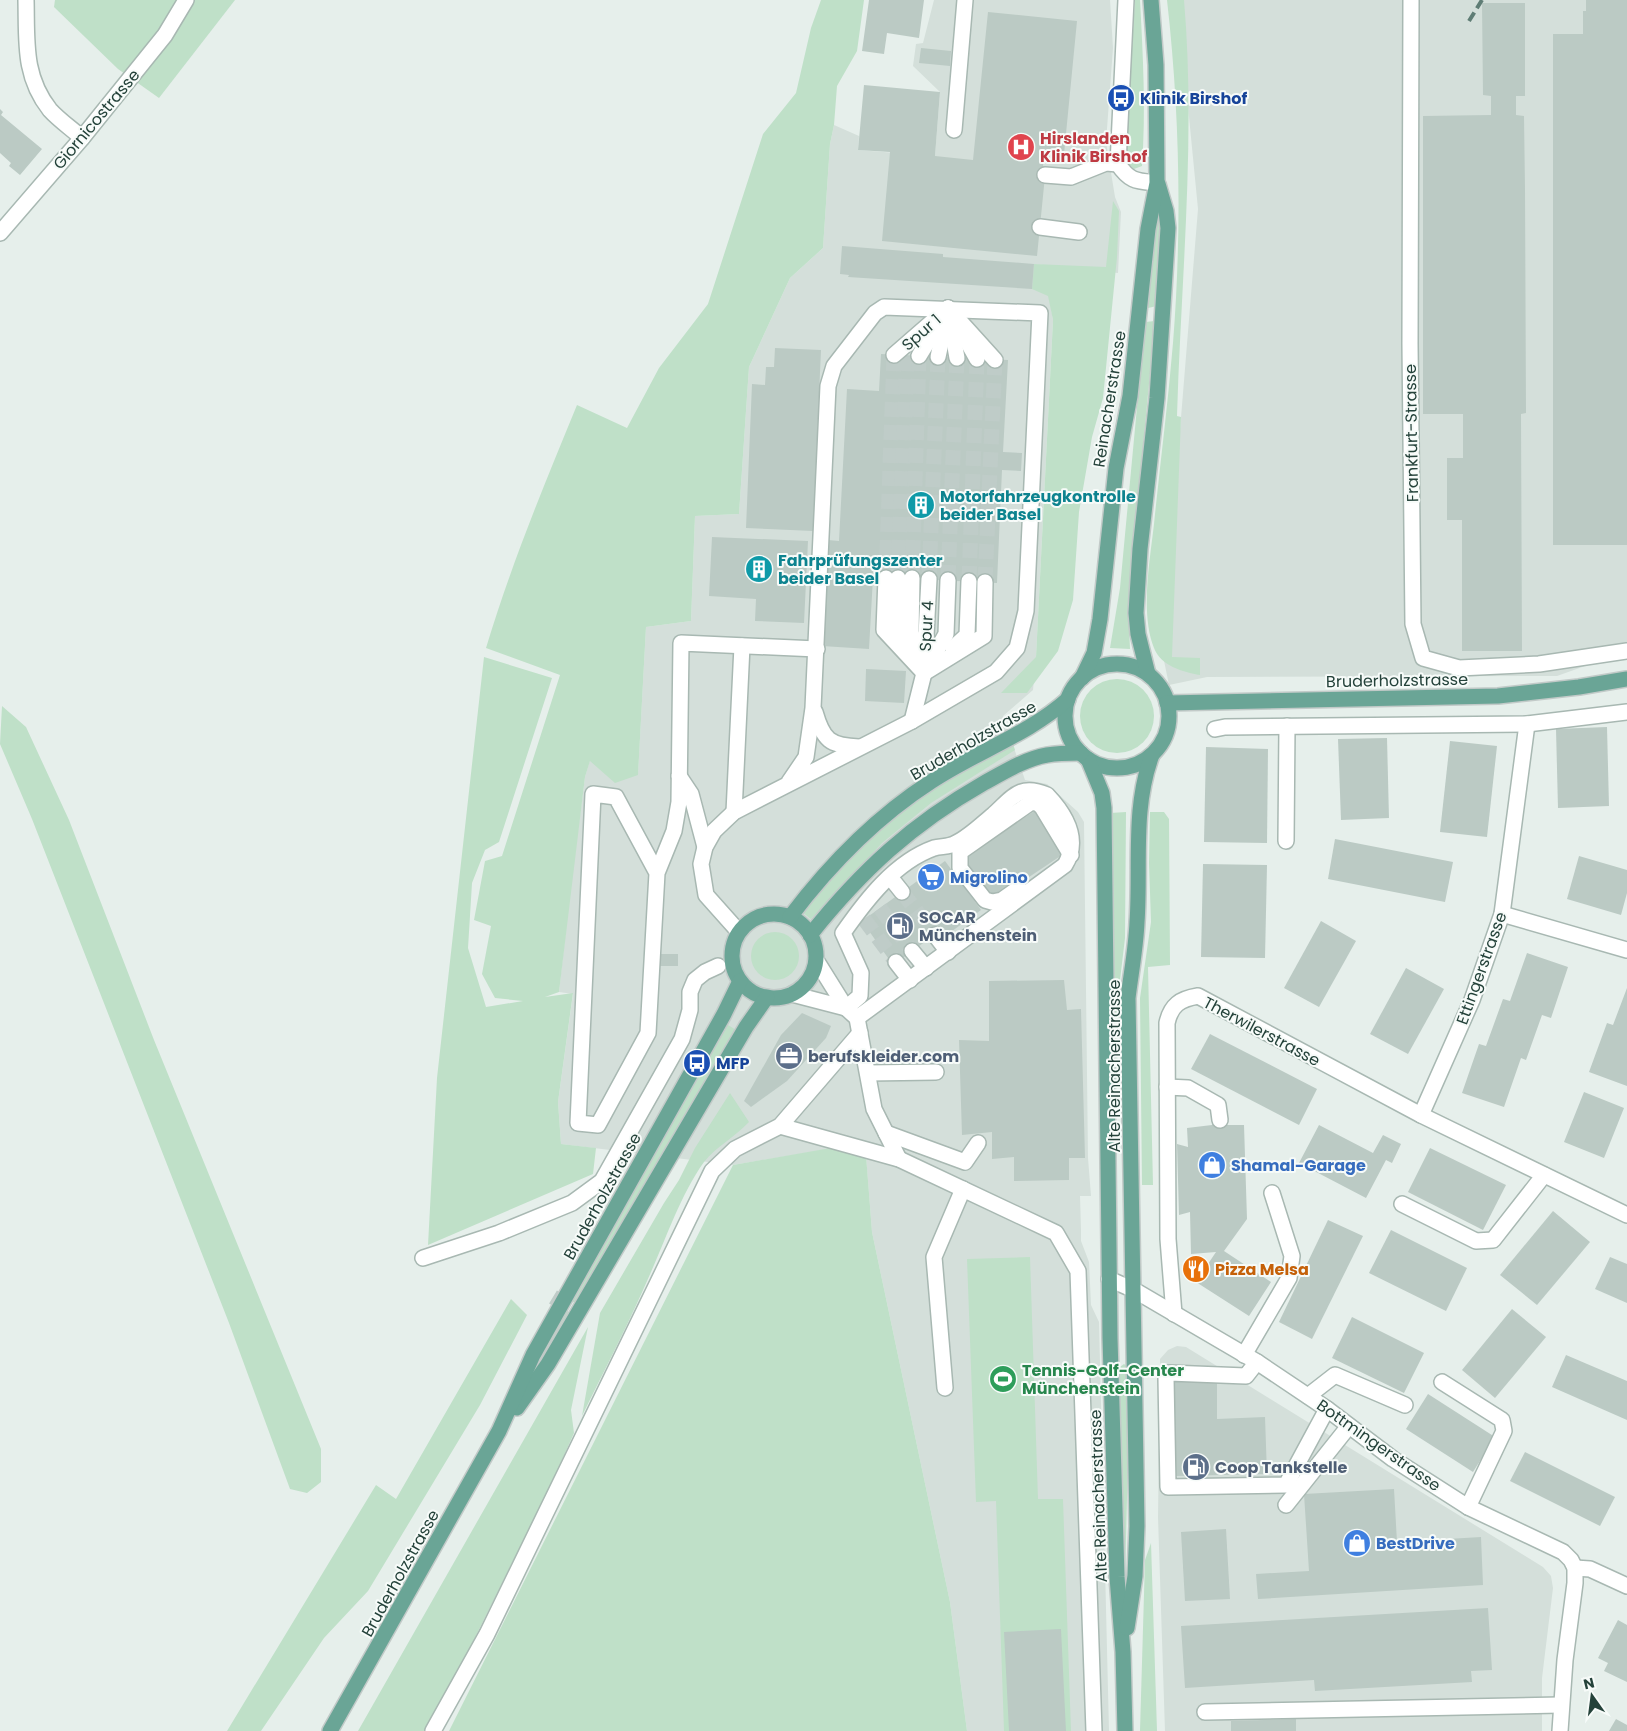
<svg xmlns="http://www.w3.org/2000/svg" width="1627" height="1731" font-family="Poppins,sans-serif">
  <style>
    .built { fill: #d4dfda }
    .green { fill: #bfe0c8 }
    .building { fill: #bbcac4 }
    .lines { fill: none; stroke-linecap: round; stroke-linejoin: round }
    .minor-tunnel { stroke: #bfccc8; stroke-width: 15; stroke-dasharray: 15 8; stroke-linecap: butt }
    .minor-casing { stroke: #a8b8b2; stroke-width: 18 }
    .major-casing { stroke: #c2cac8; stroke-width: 18 }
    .minor { stroke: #fff; stroke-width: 15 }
    .major { stroke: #6aa596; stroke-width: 15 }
    .rail { stroke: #5f7d75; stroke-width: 4; stroke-dasharray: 10 5; stroke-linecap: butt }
    .labels { text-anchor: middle; stroke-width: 4; stroke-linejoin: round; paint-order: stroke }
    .transit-label { font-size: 16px; font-weight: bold; fill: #164399; stroke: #f7fbf9; text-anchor: start }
    .street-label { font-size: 16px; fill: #24423a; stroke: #f7fbf9 }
    .health-label { font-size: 16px; font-weight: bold; fill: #be3a42; stroke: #f7fbf9; text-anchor: start }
    .culture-label { font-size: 16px; font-weight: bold; fill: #0d838f; stroke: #f7fbf9; text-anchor: start }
    .shop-label { font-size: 16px; font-weight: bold; fill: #366cbe; stroke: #f7fbf9; text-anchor: start }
    .service-label { font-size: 16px; font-weight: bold; fill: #4e5e75; stroke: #f7fbf9; text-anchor: start }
    .food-label { font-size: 16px; font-weight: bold; fill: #c56008; stroke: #f7fbf9; text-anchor: start }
    .leisure-label { font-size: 16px; font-weight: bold; fill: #27864d; stroke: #f7fbf9; text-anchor: start }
  </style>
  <rect width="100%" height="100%" fill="#e6efeb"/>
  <!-- built -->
  <g class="built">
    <path d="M934 0H1110L1113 48 1106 142 1115 197 1121 212 1118 273 1034 264 1049 296 1053 320 1036 657 1033 690 1003 716 1025 780 1047 784 1078 812 1084 822 1088 1158 1091 1196H1080L1081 1230V1241L1089 1262 1091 1305 1099 1322 1109 1731H967L950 1602 872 1232 865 1143 733 1165 561 1144 558 1102 573 994 559 992 571 883 585 777 590 760 638 774 646 627 691 621 695 516 739 514 749 367 790 278 823 248 830 144 834 125 859 136 858 150 935 156 940 92 913 66 916 44 923 43Z"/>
    <path d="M1171 0H1627V651L1557 676 1207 677 1169 685 1162 651 1198 209 1185 76Z"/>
    <path d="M1177 1346 1186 1347 1543 1567 1551 1576 1553 1588 1542 1678V1731H1165L1158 1517 1160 1377V1359L1168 1350Z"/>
  </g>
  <!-- green -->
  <g class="green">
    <path d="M55 0H235L159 98 118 69 54 7Z"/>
    <path d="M821 0H864L857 51 837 86 834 125 830 144 823 248 790 278 749 367 739 514 695 516 691 621 646 627 638 775 615 783 590 761 585 777 559 992 545 997 573 993 558 1102 561 1144 596 1148 593 1174 428 1245 437 1078 484 657 552 678 499 842 485 850 472 883 468 948 486 1007 523 1001 495 998 482 974 491 926 474 920 485 861 502 856 560 675 486 648C511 565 544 485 577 405L627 428 659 368 708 304 763 134 796 93 811 28Z"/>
    <path d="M1135 0H1140C1143 56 1146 111 1142 166L1134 169 1127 163 1125 155Z"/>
    <path d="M1167 0H1184C1196 138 1181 278 1177 416L1181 417 1172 657 1200 658V675C1183 672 1161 666 1154 648 1140 613 1150 560 1154 524 1160 464 1168 404 1173 343 1182 230 1180 114 1167 0Z"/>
    <path d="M1113 201 1119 211 1117 257 1103 398 1092 437 1079 512 1073 600 1058 651 1027 693H1001L1036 657 1053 320 1048 296 1032 289 1034 264 1106 267Z"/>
    <path d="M1158 212 1161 214 1157 306 1148 308Z"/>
    <path d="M1155 321 1128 604 1130 649 1110 648 1120 588 1145 322Z"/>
    <circle cx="1117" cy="716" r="37"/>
    <path d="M2 706 26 727 69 820 154 1040 321 1449V1482L307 1493 290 1489 229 1323 32 819 0 744Z"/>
    <path d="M1012 741 1015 750 931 803 882 843 811 919 802 912 868 840 929 791Z"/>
    <path d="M1126 812 1125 938 1120 980 1116 1101 1112 1097 1110 813Z"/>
    <path d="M1150 812H1164L1169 819 1170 965 1148 967 1153 1185H1142L1140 998 1151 922 1149 863Z"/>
    <circle cx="775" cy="956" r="24"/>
    <path d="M728 1025 736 1030 575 1303 570 1300Z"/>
    <path d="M730 1093 749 1122C735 1137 717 1146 704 1162 681 1194 667 1236 651 1272 630 1321 605 1369 582 1416L600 1313 664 1203 679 1180 695 1148Z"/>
    <path d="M865 1142 872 1232 950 1602 967 1731H449L733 1165Z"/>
    <path d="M1030 1257 1038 1499H1063L1071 1731H1004L996 1501 976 1502 967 1259Z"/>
    <path d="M511 1299 527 1315 480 1405 368 1591 324 1638 261 1731H227L376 1485 396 1499Z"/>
    <path d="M566 1310 570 1313 540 1361 539 1359Z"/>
    <path d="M588 1327 571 1410 574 1433 554 1478 456 1676 426 1731H358Z"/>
    <path d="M1124 1364 1128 1367 1129 1417 1125 1579 1118 1375 1120 1367Z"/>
    <path d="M1151 1543 1157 1731H1140L1145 1560Z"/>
  </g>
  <!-- building -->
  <g class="building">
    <path d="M869 0H924L919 38 887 33 884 54 862 51Z"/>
    <path d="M1586 0H1627V545H1553V34H1583V11H1586Z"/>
    <path d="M1482 3H1525V96H1516V115L1524 116 1525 189 1526 413 1521 414 1522 651H1462V520H1447V458H1463V414H1423V116L1491 115V96L1483 95Z"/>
    <path d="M988 12 1077 21 1064 154 1044 152 1043 166H1046L1037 256 882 241 890 152 858 150 864 85 940 92 935 156 973 160Z"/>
    <path d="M921 48 951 51 950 66 919 63Z"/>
    <path d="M0 109 3 112 1 115 42 149 20 175 9 166 11 163 0 153Z"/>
    <path d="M842 246 943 254V257L1034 264 1032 289 848 277 849 275 840 274Z"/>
    <path d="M775 348 821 350 813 531 746 528 752 384 765 385 766 367H774Z"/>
    <path d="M881 354 1008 360 1003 452 1022 453 1021 471 1002 470 997 583 873 577 869 649 822 646 828 540 839 541 847 389 879 391Z"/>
    <path d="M712 537 808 541 804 623 755 621 756 599 709 596Z"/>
    <path d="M866 669 906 671 904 703 865 701Z"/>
    <path d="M1607 727 1609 806 1558 808 1556 729Z"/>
    <path d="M1387 738 1389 818 1341 820 1338 739Z"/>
    <path d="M1450 741 1497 746 1487 837 1440 832Z"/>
    <path d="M1206 747 1268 749 1267 843 1204 842Z"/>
    <path d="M1036 810 1065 853 999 897H988L961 860Z"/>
    <path d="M1335 839 1453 862 1445 902 1328 879Z"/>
    <path d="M1579 856 1627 870V893L1621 915 1567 899Z"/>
    <path d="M945 861 981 910 948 934 944 928 893 965 862 921Z"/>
    <path d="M1203 864 1267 865 1265 958 1201 957Z"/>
    <path d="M1321 921 1356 941 1319 1007 1284 988Z"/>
    <path d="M1527 953 1568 967 1551 1018 1542 1015 1526 1060 1521 1058 1504 1107 1462 1093 1479 1044 1486 1046 1503 999 1510 1001Z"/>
    <rect x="660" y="954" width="18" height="12"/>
    <path d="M1406 968 1444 989 1408 1054 1370 1034Z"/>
    <path d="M1064 980 1067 1010 1081 1009 1085 1158H1069V1180L1014 1181V1157L992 1159V1132L962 1135 959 1040 989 1041V981Z"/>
    <path d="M1627 988V1086L1589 1072 1607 1023 1613 1025Z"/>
    <path d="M802 1013 831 1026 826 1038 787 1081 751 1107 744 1101 781 1035Z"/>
    <path d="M1210 1034 1317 1089 1299 1125 1191 1069Z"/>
    <path d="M1584 1092 1624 1108 1604 1158 1564 1142Z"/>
    <path d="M1212 1125H1244L1247 1219 1224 1251 1271 1282 1249 1316 1196 1282 1216 1252 1191 1254 1190 1212 1179 1215 1177 1144 1188 1147 1187 1128Z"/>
    <path d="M1319 1125 1373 1153 1383 1135 1401 1144 1392 1163 1386 1160 1366 1198 1299 1163Z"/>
    <path d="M1430 1148 1506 1185 1483 1230 1408 1192Z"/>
    <path d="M1553 1211 1590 1242 1537 1305 1500 1275Z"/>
    <path d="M1328 1220 1363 1236 1312 1339 1279 1322Z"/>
    <path d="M1391 1230 1467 1268 1446 1311 1369 1273Z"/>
    <path d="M1610 1257 1627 1264V1303L1595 1289Z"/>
    <path d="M1512 1309 1546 1337 1495 1398 1462 1370Z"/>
    <path d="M1352 1317 1424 1353 1404 1393 1332 1358Z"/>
    <path d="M1566 1355 1627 1381V1420L1552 1387Z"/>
    <path d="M1217 1379V1419L1265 1417 1267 1474 1176 1476 1174 1380Z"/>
    <path d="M1428 1394 1495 1437 1473 1472 1406 1429Z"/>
    <path d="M1525 1452 1615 1497 1600 1526 1510 1481Z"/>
    <path d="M1394 1489 1397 1542 1481 1537 1483 1585 1258 1599 1256 1574 1309 1571 1304 1494Z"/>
    <path d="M1226 1529 1230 1599 1185 1601 1181 1532Z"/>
    <path d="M1488 1608 1492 1670 1471 1671 1472 1682 1315 1691 1314 1680 1185 1688 1181 1626Z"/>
    <path d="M1618 1620 1627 1625V1682L1604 1671 1608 1663 1598 1658Z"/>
    <path d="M1061 1629 1066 1731H1009L1004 1632Z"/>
    <path d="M1296 1719V1731H1231V1721Z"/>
    <path d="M1616 1719 1627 1725V1731H1609Z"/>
  </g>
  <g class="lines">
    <!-- minor-tunnel -->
    <g class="minor-tunnel">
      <path d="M886 578 894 355"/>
      <path d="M898 578 907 355"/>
      <path d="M912 578 919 356"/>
      <path d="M929 579 938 357"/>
      <path d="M948 580 957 358"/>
      <path d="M969 581 977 359"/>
      <path d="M985 582 995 360"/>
      <path d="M902 892 935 935"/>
      <path d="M880 908 912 951"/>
      <path d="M864 919 896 962"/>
      <path d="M553 1297 592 1321"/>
    </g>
    <!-- minor casing -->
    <g class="minor-casing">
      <g id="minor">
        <path d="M26 0C27 41 23 76 50 110 59 120 72 129 82 138"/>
        <path d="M1126 0 1118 164C1130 182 1137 181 1157 183"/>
        <path d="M1411 0 1410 344 1413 624 1423 658 1459 668 1539 664 1627 651"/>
        <path d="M954 130 965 0"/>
        <path d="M1045 175 1071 177 1106 163 1118 164"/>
        <path d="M1040 227 1079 232"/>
        <path d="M0 233 82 138 165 35 186 0"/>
        <path d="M948 308 995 360"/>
        <path d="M948 308 957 358"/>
        <path d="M963 334 977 359"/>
        <path d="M894 355 948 308"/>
        <path d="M919 356 941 320"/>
        <path d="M938 357 946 320"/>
        <path d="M886 578 884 630 924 673"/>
        <path d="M898 578 897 632 907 647"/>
        <path d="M912 578 911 632 917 653"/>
        <path d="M953 648 967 635 969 581"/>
        <path d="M926 670 946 634 948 580"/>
        <path d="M924 673 984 636 985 582"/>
        <path d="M815 712C823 740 830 746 859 747"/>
        <path d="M912 721 924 673 929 579"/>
        <path d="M1215 729 1225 727 1527 724 1627 712"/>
        <path d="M679 776 691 794 705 847"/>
        <path d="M734 812 742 646"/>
        <path d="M1286 841 1287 726"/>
        <path d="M657 873 616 797 593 794 578 1123 598 1125 648 1033 657 873 674 831 679 802 681 643 817 649"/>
        <path d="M890 877 902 892"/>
        <path d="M1019 888 1002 900 992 902 985 900 960 868V852L1030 803 1036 802 1042 807 1071 855"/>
        <path d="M1502 914 1627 950"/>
        <path d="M739 932 706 895 701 864 705 847 714 831 734 812 912 721 996 672 1017 648 1026 611 1040 313 884 307 875 313 834 366 828 386 813 708 806 757 789 782"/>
        <path d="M935 935 948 952"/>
        <path d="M912 951 926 968"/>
        <path d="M816 960 846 1008 857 1018 874 1109 899 1159"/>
        <path d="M896 962 910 980"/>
        <path d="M792 994 846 1008"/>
        <path d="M846 1008 860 996 861 973 843 933C866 900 895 862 934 848 941 846 950 847 956 843 969 837 982 824 993 815 1012 798 1019 783 1047 795 1066 815 1080 840 1065 865L857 1018"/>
        <path d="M868 1073 936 1072"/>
        <path d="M1167 1087 1188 1088 1218 1105 1220 1120"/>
        <path d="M1421 1115 1472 1000 1502 914 1527 724"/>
        <path d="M780 1126 899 1159 1056 1233 1078 1271 1094 1731"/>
        <path d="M886 1133 965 1162 978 1143"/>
        <path d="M1402 1204 1476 1241 1493 1240 1544 1175"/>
        <path d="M423 1258 499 1233 572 1203 602 1181 682 1039 690 1010V992L695 980 705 972 718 966"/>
        <path d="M1109 1279 1134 1290 1257 1362 1327 1409 1393 1459 1468 1507 1563 1552 1571 1560 1575 1568V1583L1565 1660 1560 1731"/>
        <path d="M1174 1314 1168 1239 1167 1023C1171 1005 1180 999 1198 996L1421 1115 1627 1215"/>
        <path d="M1244 1355 1289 1278 1292 1256 1272 1193"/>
        <path d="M1257 1362 1246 1376 1169 1373 1166 1378 1168 1487 1286 1485 1327 1409"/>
        <path d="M1442 1382 1502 1420 1504 1431 1468 1507"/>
        <path d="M945 1388 934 1257 963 1189"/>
        <path d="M1308 1396 1335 1375 1405 1405"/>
        <path d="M1286 1505 1349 1426"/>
        <path d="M1575 1568 1590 1569 1627 1586"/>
        <path d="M1205 1712 1560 1705"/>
        <path d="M433 1731 487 1634 712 1171 735 1149 780 1126 860 1033"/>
      </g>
    </g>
    <!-- major casing -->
    <g class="major-casing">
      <g id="major">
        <circle cx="1117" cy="716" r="52"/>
        <path d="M1148 674 1138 634 1136 613 1140 549 1157 398 1168 228 1166 211 1158 184"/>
        <path d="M1082 678 1094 653 1100 619 1116 468 1130 396 1148 229 1157 183 1156 65 1151 0"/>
        <path d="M1167 703 1498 696 1579 687 1627 679"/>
        <path d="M1088 759 1102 793 1104 808 1110 1338 1117 1577 1123 1652 1125 1731"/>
        <circle cx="774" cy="956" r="42"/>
        <path d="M790 917C830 864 876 817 932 781 976 752 1029 734 1068 699"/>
        <path d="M810 935C862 870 912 824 984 783 1004 772 1025 759 1047 755 1058 753 1070 753 1081 753"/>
        <path d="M517 1408 548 1364 746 1027 767 997"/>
        <path d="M1127 1628 1135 1576 1137 1526 1128 998C1131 973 1136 948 1137 922 1141 866 1132 809 1152 755"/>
        <path d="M330 1731 499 1431 533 1355 724 1014 740 981"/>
      </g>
    </g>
    <!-- minor -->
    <use href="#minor" class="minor"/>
    <!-- major -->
    <use href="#major" class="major"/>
    <!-- rail -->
    <path class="rail" d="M1469 21 1482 0"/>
  </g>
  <!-- icons -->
  <defs>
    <g id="bus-disc" transform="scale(1.4375)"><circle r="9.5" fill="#1a4fb4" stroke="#f7fbf9"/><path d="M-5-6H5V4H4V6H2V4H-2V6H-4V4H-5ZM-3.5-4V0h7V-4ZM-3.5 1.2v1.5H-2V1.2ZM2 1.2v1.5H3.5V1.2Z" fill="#fff"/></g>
    <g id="hospital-disc" transform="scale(1.4375)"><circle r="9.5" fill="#e0444e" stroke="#f7fbf9"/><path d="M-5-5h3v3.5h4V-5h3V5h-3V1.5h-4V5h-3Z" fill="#fff"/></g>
    <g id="building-disc" transform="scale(1.4375)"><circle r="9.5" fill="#0f9aa8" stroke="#f7fbf9"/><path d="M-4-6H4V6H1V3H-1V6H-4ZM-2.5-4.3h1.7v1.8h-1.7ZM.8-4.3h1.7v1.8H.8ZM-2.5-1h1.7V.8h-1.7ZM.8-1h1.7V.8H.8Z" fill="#fff"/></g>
    <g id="supermarket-disc" transform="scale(1.4375)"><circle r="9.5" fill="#3f7fe0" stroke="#f7fbf9"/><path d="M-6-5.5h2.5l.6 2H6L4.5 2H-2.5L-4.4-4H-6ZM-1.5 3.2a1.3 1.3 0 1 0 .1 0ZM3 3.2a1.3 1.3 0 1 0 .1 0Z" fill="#fff"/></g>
    <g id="fuel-disc" transform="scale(1.4375)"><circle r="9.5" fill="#5c6f8a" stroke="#f7fbf9"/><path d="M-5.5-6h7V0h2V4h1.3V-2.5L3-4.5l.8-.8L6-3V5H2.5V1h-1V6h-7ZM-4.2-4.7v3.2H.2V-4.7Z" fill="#fff"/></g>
    <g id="office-disc" transform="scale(1.4375)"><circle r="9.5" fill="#5c6f8a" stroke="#f7fbf9"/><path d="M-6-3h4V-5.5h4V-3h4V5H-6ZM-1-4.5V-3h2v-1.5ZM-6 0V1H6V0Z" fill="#fff"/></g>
    <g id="shop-disc" transform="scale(1.4375)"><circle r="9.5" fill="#3f7fe0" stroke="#f7fbf9"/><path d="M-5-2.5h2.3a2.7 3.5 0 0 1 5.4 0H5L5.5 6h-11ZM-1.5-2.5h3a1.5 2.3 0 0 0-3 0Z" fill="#fff"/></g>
    <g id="restaurant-disc" transform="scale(1.4375)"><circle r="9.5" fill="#e8710a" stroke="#f7fbf9"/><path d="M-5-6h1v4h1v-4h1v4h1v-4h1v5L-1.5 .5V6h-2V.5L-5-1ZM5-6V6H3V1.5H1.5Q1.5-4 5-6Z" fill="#fff"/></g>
    <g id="stadium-disc" transform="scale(1.4375)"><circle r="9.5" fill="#2e9e5b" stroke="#f7fbf9"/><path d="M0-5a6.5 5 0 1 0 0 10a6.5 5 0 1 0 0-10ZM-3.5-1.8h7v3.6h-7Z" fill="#fff"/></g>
  </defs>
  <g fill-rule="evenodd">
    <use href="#bus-disc" x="1121" y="98"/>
    <use href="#hospital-disc" x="1021" y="147"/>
    <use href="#building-disc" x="921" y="505"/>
    <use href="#building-disc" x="759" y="569"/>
    <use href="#supermarket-disc" x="931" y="877"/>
    <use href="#fuel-disc" x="900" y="926"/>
    <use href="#office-disc" x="789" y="1056"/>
    <use href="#bus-disc" x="697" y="1063"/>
    <use href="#shop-disc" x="1212" y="1165"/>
    <use href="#restaurant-disc" x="1196" y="1269"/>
    <use href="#stadium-disc" x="1003" y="1379"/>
    <use href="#fuel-disc" x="1196" y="1467"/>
    <use href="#shop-disc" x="1357" y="1543"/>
  </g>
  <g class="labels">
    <!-- transit labels -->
    <g class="transit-label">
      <text x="1140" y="104">Klinik Birshof</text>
      <text x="716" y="1069">MFP</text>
    </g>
    <!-- street labels -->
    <g class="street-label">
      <text transform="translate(96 119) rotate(-50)" y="6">Giornicostrasse</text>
      <text transform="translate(921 332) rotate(-41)" y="6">Spur 1</text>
      <text transform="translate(1109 399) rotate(-81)" y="6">Reinacherstrasse</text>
      <text transform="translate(1411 433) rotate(-91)" y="6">Frankfurt-Strasse</text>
      <text transform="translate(926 626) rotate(-87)" y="6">Spur 4</text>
      <text transform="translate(1397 680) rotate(-1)" y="6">Bruderholzstrasse</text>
      <text transform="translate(973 740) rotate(-30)" y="6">Bruderholzstrasse</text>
      <text transform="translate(1481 968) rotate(-70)" y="6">Ettingerstrasse</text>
      <text transform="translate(1262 1031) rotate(28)" y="6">Therwilerstrasse</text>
      <text transform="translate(1114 1066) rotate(-90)" y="6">Alte Reinacherstrasse</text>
      <text transform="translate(602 1196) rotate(-61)" y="6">Bruderholzstrasse</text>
      <text transform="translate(1379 1445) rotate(35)" y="6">Bottmingerstrasse</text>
      <text transform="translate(1098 1496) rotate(-92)" y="6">Alte Reinacherstrasse</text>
      <text transform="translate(400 1573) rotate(-61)" y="6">Bruderholzstrasse</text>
    </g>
    <!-- health labels -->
    <g class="health-label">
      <text x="1040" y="144">Hirslanden<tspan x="1040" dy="18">Klinik Birshof</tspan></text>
    </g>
    <!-- culture labels -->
    <g class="culture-label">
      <text x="940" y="502">Motorfahrzeugkontrolle<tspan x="940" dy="18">beider Basel</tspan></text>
      <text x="778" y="566">Fahrprüfungszenter<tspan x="778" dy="18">beider Basel</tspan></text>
    </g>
    <!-- shop labels -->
    <g class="shop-label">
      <text x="950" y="883">Migrolino</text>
      <text x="1231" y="1171">Shamal-Garage</text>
      <text x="1376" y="1549">BestDrive</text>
    </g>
    <!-- service labels -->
    <g class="service-label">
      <text x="919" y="923">SOCAR<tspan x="919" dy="18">Münchenstein</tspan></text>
      <text x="808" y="1062">berufskleider.com</text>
      <text x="1215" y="1473">Coop Tankstelle</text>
    </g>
    <!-- food labels -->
    <g class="food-label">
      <text x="1215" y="1275">Pizza Melsa</text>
    </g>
    <!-- leisure labels -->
    <g class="leisure-label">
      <text x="1022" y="1376">Tennis-Golf-Center<tspan x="1022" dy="18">Münchenstein</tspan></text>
    </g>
  </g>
  <!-- north arrow -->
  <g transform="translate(1592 1696) rotate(346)" stroke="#f7fbf9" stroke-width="4" paint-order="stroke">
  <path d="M0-4L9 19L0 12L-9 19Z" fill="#24423a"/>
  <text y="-8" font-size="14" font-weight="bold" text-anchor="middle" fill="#24423a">N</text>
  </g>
</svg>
